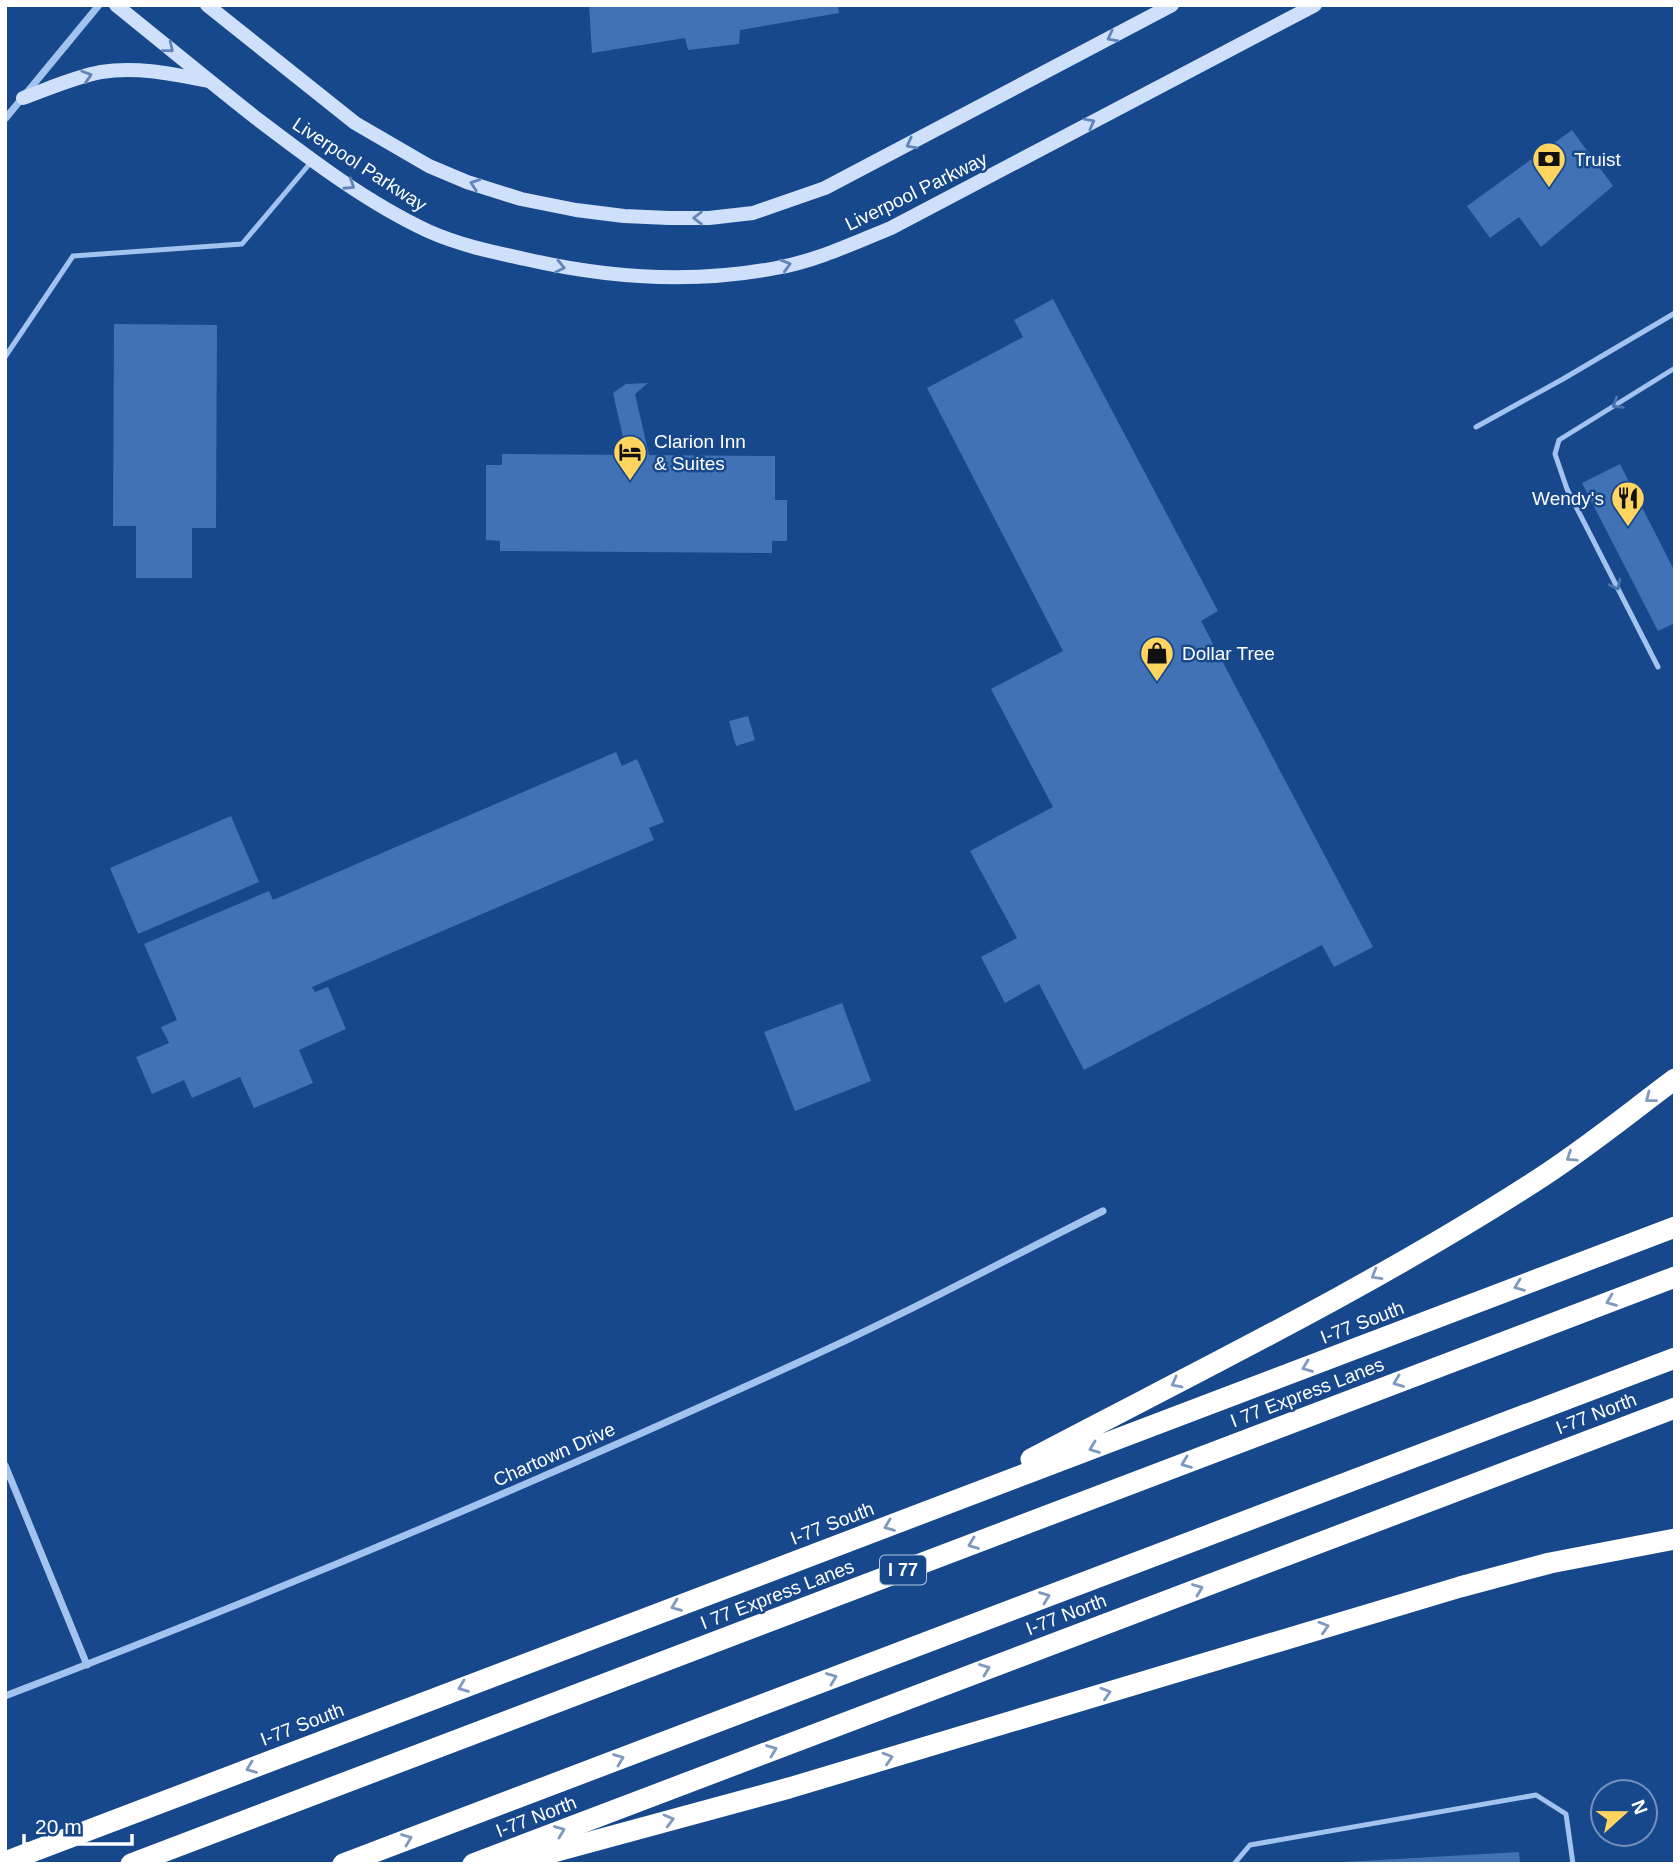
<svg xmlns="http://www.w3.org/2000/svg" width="1680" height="1869" font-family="Helvetica,sans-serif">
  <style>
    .building { fill: #4072b5 }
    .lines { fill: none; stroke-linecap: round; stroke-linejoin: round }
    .lane { stroke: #a2c3ef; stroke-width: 5 }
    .street { stroke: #a2c3ef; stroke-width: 7 }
    .secondary { stroke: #cfe1fa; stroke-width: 14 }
    .highway { stroke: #fff; stroke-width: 21 }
    .oneway { stroke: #6185b8 }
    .oneway2 { stroke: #4873af }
    .oneway3 { stroke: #7f9ac0 }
    .labels { text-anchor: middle; stroke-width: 5; stroke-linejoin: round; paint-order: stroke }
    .shield { fill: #17488c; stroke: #b9c8dc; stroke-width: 2 }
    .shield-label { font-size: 18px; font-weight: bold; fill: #fff }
    .poi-label { font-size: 19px; fill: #fff; stroke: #17488c; text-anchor: start }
    .street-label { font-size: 19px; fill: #fff; stroke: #17488c }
  </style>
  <rect width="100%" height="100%" fill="#17488c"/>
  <!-- building -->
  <g class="building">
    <path d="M589 5H838L839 13 740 30 739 44 688 50 685 38 592 53Z"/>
    <path d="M1572 130 1613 186 1541 247 1519 217 1490 238 1467 206Z"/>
    <path d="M1053 299 1218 611 1201 621 1373 947 1334 967 1322 945 1084 1070 1039 984 1005 1003 981 957 1017 938 970 851 1053 807 991 689 1063 651 927 388 1023 337 1014 320Z"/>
    <path d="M114 324 217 325 216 528H192V578H136V526H113Z"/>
    <path d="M648 383 635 394 649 455 775 456V500H787V541H772V553L500 551V541L486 540V465H502V454L627 455 613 393 626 384Z"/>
    <path d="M1620 464 1675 572V623L1658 631 1582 483Z"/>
    <path d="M748 716 755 740 736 746 729 721Z"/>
    <path d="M616 752 622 766 637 759 664 822 649 828 654 840 312 987 315 992 328 987 346 1029 299 1050 313 1083 254 1108 240 1077 192 1098 184 1080 152 1094 136 1057 169 1043 161 1027 177 1020 144 944 269 891 273 900Z"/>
    <path d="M231 816 259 882 138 934 110 868Z"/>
    <path d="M842 1003 871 1081 795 1111 764 1032Z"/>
    <path d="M1519 1852 1520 1864H1344V1862Z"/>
  </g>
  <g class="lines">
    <!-- lane -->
    <g class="lane">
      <path d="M5 357 73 256 242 244 312 161"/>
      <path d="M1476 427 1563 379 1675 313"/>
      <path d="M1658 667 1567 489 1555 454 1559 440 1675 368"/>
      <path d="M1234 1864 1250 1845 1536 1795 1566 1814 1573 1864"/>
    </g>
    <!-- street -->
    <g class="street">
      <path d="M5 119 99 5"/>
      <path d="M5 1465 87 1665"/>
      <path d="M5 1696C272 1594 535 1483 795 1364 900 1317 1001 1262 1103 1211"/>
    </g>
    <!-- secondary -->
    <g class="secondary">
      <path d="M116 5C163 43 209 81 256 118 310 159 366 202 428 231 459 245 493 252 525 259 607 278 693 284 776 268 816 261 854 243 891 228L1315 5"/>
      <path d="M207 5 355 123 429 166 467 182 521 199 576 210 624 216 669 218H709L753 213 825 188 1172 5"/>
      <path d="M23 98C48 89 74 77 101 72 137 66 173 74 209 81"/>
    </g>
    <!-- highway -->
    <g class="highway">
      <path d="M1031 1459C1200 1370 1373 1286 1534 1182 1583 1151 1628 1114 1675 1079"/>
      <path d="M5 1862 1675 1227"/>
      <path d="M131 1864 1675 1277"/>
      <path d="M343 1864 1675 1358"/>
      <path d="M473 1864 1675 1408"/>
      <path d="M509 1864 789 1788 1460 1587 1550 1563 1675 1539"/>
    </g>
  </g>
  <!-- one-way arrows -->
  <defs><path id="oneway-chevron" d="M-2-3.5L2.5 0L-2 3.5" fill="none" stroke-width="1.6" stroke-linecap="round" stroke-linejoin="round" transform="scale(1.75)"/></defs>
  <g class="oneway">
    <use href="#oneway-chevron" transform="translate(1112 37) rotate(152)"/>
    <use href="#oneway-chevron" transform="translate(169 48) rotate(39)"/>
    <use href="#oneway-chevron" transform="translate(87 76) rotate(-18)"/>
    <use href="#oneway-chevron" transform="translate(1090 123) rotate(-28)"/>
    <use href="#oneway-chevron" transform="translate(911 144) rotate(152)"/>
    <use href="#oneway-chevron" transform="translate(475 184) rotate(-161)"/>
    <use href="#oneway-chevron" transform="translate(350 185) rotate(33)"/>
    <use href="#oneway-chevron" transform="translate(698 218) rotate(180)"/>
    <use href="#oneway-chevron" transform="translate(786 265) rotate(-16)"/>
    <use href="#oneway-chevron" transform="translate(560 267) rotate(13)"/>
  </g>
  <g class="oneway2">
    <use href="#oneway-chevron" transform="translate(1617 404) rotate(148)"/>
    <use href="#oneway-chevron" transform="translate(1616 585) rotate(63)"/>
  </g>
  <g class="oneway3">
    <use href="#oneway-chevron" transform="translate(1650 1098) rotate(142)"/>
    <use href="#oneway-chevron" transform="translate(1571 1157) rotate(146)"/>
    <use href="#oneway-chevron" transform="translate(1376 1275) rotate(150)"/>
    <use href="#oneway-chevron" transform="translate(1519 1286) rotate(159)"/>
    <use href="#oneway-chevron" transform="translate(1611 1301) rotate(159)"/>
    <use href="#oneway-chevron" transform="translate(1307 1367) rotate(159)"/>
    <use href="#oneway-chevron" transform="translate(1398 1382) rotate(159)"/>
    <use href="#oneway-chevron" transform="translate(1176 1383) rotate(152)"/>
    <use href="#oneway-chevron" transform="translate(1094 1448) rotate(159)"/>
    <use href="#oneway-chevron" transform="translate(1186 1463) rotate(159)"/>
    <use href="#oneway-chevron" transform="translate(889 1526) rotate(159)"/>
    <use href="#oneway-chevron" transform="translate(973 1544) rotate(159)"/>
    <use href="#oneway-chevron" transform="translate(1198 1589) rotate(-21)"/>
    <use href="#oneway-chevron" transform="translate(1045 1597) rotate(-21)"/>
    <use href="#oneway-chevron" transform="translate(676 1606) rotate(159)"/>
    <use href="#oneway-chevron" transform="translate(1324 1627) rotate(-17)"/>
    <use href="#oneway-chevron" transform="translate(985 1669) rotate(-21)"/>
    <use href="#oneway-chevron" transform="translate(832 1678) rotate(-21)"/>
    <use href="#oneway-chevron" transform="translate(463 1687) rotate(159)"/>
    <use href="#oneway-chevron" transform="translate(1106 1693) rotate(-17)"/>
    <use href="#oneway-chevron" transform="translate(772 1750) rotate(-21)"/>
    <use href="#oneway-chevron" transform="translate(888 1758) rotate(-17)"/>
    <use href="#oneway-chevron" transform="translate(619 1759) rotate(-21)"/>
    <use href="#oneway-chevron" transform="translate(251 1768) rotate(159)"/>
    <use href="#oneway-chevron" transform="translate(669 1820) rotate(-15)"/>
    <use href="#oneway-chevron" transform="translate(560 1831) rotate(-21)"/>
    <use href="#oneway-chevron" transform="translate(407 1839) rotate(-21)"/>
  </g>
  <!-- icons -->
  <defs>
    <g id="bank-pin" transform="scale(1.75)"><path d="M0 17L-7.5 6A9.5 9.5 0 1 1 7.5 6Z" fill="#ffd45f" stroke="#17488c"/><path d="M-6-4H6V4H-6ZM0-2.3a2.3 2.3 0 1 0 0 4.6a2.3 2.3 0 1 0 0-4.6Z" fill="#111"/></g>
    <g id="hotel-pin" transform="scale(1.75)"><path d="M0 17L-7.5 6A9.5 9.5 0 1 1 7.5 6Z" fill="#ffd45f" stroke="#17488c"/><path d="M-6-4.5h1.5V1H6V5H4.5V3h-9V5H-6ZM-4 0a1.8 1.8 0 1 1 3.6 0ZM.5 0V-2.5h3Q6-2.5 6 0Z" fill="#111"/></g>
    <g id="restaurant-pin" transform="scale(1.75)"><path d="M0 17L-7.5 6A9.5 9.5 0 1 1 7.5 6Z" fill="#ffd45f" stroke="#17488c"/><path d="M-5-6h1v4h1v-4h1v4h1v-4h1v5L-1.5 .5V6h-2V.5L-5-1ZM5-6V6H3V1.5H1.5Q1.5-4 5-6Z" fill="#111"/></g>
    <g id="shop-pin" transform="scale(1.75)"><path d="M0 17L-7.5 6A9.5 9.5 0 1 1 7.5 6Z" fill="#ffd45f" stroke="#17488c"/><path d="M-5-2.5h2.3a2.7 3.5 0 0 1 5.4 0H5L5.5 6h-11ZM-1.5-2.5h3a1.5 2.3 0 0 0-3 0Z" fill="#111"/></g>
  </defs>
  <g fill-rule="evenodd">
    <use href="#bank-pin" x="1549" y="159"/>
    <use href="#hotel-pin" x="630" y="452"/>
    <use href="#restaurant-pin" x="1628" y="498"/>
    <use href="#shop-pin" x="1157" y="653"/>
  </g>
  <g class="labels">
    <!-- shield labels -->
    <rect class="shield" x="880" y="1555.5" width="46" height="29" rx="5"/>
    <g class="shield-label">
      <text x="903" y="1576">I 77</text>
    </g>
    <!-- poi labels -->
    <g class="poi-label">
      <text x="1574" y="166">Truist</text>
      <text x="654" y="448">Clarion Inn<tspan x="654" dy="22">&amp; Suites</tspan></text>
      <text x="1604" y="505" text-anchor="end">Wendy's</text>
      <text x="1182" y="660">Dollar Tree</text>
    </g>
    <!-- street labels -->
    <g class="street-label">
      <text transform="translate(360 164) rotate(33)" y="7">Liverpool Parkway</text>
      <text transform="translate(916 191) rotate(-26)" y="7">Liverpool Parkway</text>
      <text transform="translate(1362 1322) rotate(-21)" y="7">I-77 South</text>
      <text transform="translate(1307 1392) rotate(-21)" y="7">I 77 Express Lanes</text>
      <text transform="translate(1596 1413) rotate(-21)" y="7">I-77 North</text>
      <text transform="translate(554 1454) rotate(-24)" y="7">Chartown Drive</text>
      <text transform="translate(832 1523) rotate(-21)" y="7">I-77 South</text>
      <text transform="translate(777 1594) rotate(-21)" y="7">I 77 Express Lanes</text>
      <text transform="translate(1066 1614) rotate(-21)" y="7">I-77 North</text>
      <text transform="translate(302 1724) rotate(-21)" y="7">I-77 South</text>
      <text transform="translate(536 1816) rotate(-21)" y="7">I-77 North</text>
    </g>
  </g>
  <!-- border -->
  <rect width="1680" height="1869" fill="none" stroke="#ffffff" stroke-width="14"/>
  <!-- north arrow -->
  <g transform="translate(1624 1813) rotate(69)"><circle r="33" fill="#17488c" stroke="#7491ba" stroke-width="2"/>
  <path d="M0-5L12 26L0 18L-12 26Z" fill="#ffd45f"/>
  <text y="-10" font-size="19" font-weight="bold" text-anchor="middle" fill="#ffffff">N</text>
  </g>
  <!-- scale -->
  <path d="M24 1834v10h108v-10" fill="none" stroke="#ffffff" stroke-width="3.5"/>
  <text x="35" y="1834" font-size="21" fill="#ffffff" stroke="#17488c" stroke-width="5" paint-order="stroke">20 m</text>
</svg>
